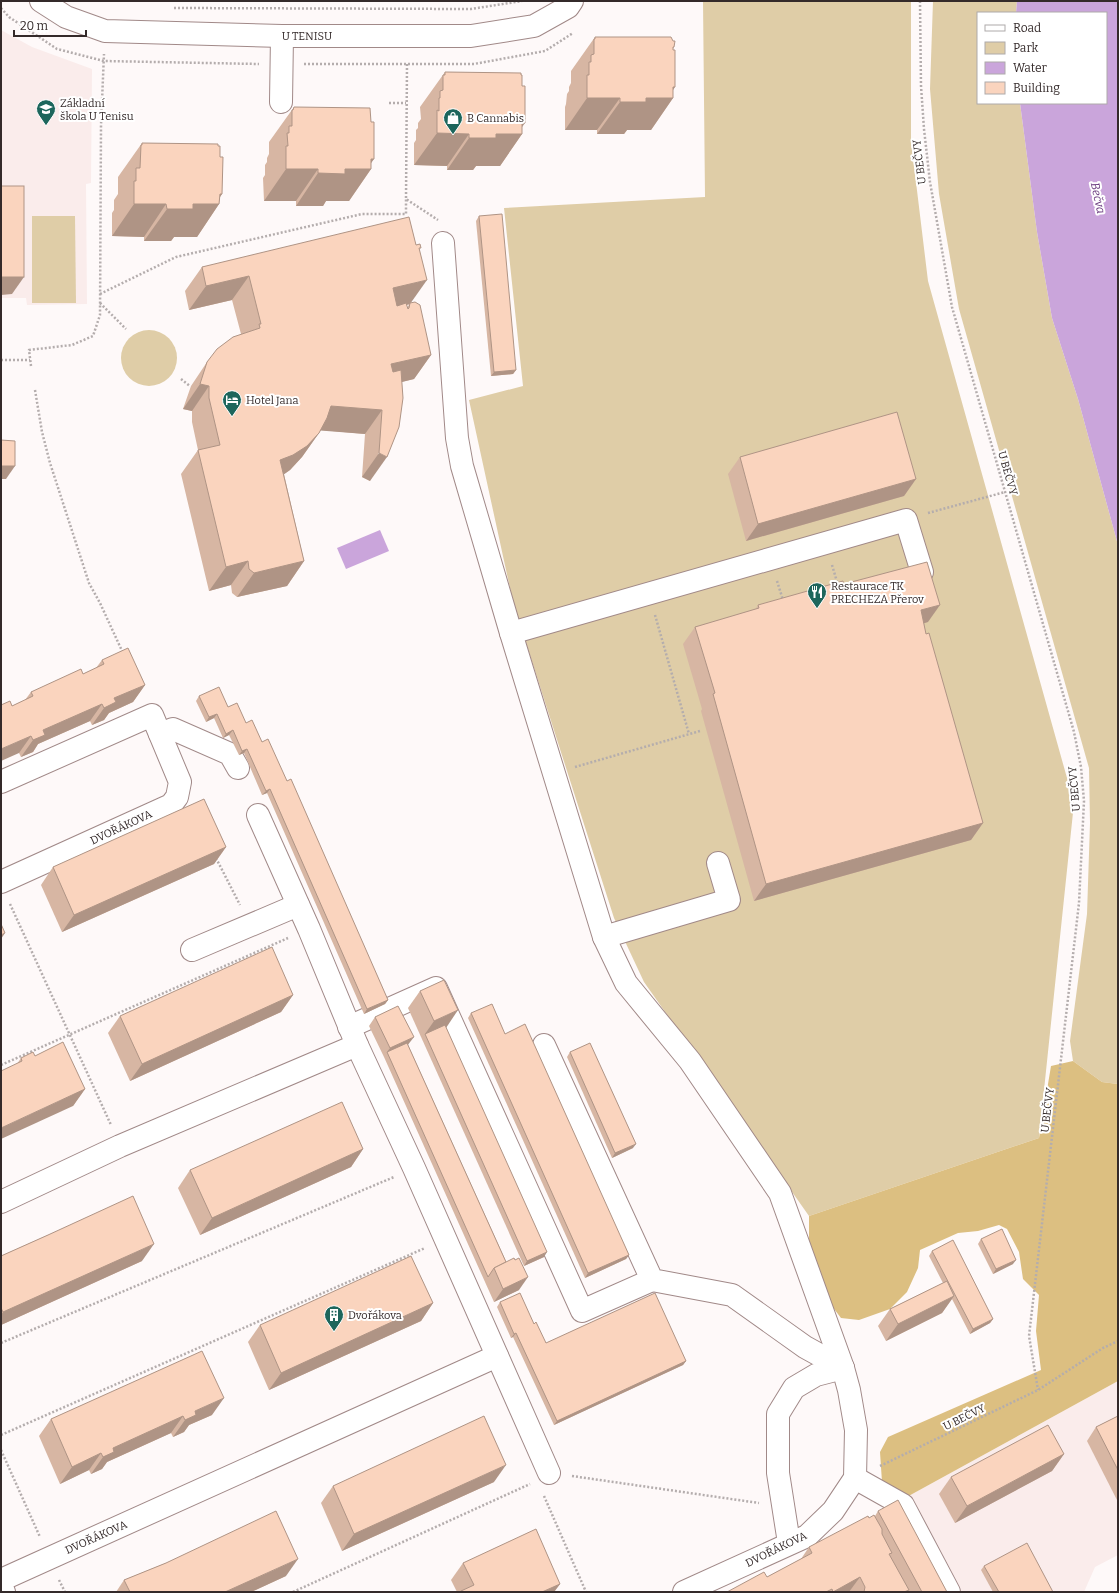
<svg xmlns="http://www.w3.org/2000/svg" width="1119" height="1593" font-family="Bitter,serif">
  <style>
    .built { fill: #faeceb }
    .green { fill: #dfcda7 }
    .forest { fill: #dcbf81 }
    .water { fill: #caa5db }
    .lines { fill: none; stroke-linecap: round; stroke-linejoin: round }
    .minor-casing { stroke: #a18988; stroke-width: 24 }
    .major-casing { stroke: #a18988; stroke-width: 24 }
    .path { stroke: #b4adad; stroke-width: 2.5; stroke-dasharray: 2 2; stroke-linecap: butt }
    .minor { stroke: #fff; stroke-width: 22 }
    .major { stroke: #fff; stroke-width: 22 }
    .wall { fill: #d7b6a3 }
    .shaded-wall { fill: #af9485 }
    .building { fill: #fad4be; stroke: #af9485 }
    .labels { text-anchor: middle; stroke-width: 4; stroke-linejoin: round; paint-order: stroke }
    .street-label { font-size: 11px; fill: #342a2a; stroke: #fff }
    .poi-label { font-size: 11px; fill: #342a2a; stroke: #fff; text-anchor: start }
    .water-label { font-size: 12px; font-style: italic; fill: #6c3d80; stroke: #fff }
  </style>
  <rect width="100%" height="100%" fill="#fef9f9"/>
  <!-- built -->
  <g class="built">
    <path d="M1 30 32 47 92 69 91 183 86 184 87 304 27 305 26 298H1Z"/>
    <path d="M1118 1381V1555L1095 1567 1084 1592H954L905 1498Z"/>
  </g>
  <!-- green -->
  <g class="green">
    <path d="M703 1H911V141L928 281 1074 803 1039 1138 809 1216 644 982 614 918 513 602 469 400 523 386 504 208 705 197Z"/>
    <path d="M933 1H1017L1016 13H978V103H1020L1037 232 1052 318 1078 399 1118 545V1084L1102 1082 1073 1061 1070 1041 1087 914 1090 823 1089 768 959 309 939 194 930 89Z"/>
    <path d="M32 216H75L76 303H32Z"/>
    <circle cx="149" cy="358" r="28"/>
  </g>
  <!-- forest -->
  <path class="forest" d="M1073 1061 1102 1082 1118 1084V1381L905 1498 882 1482 880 1452 888 1437 1041 1370 1036 1331 1039 1295 1023 1279 1019 1252 1007 1229 999 1225 978 1231 958 1233 920 1250 918 1268 907 1292 890 1309 859 1320 841 1318 825 1297 809 1241V1216L1039 1138 1051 1066Z"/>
  <!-- water -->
  <g class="water">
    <path d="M1017 1H1118V545L1078 399 1052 318 1037 232 1020 103H1106V13H1016Z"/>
    <path d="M380 530 389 551 346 569 337 548Z"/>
  </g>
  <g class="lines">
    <!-- minor casing -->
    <g class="minor-casing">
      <g id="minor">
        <path d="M41 1 66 17 105 31 282 36H471L534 26 568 7 572 1"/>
        <path d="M281 102 282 36"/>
        <path d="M443 243 457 438 462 466 511 633 604 937 626 983 690 1061 780 1193 843 1368 849 1390 856 1430 855 1478 833 1511 807 1536 684 1592"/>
        <path d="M511 633 906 520 922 572"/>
        <path d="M160 734 173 729 230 754 238 768"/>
        <path d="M1 782 152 715 180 782 177 797 171 805 1 882"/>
        <path d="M258 815 309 929 357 1045 414 1168 549 1473"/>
        <path d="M604 937 729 900 718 863"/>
        <path d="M192 950 298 905"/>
        <path d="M349 1027 436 988 582 1311 652 1280"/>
        <path d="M544 1045 652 1280 732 1295 805 1347 843 1368"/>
        <path d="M1 1202 120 1146 357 1045"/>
        <path d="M855 1478 903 1505 949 1592"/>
        <path d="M789 1543 778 1473V1414L794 1388 816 1375 843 1368"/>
        <path d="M1 1580 497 1356"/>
      </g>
    </g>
    <!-- major casing -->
    <g class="major-casing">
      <path id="major" d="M1 1585 4 1592"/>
    </g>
    <!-- path -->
    <g class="path">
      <path d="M920 1 921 86 924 129 930 182 952 307 1074 732 1081 767 1084 801 1079 903 1029 1336 1038 1390"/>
      <path d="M1 8 9 17 57 49 104 61 259 64"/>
      <path d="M174 8 471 9 522 1"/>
      <path d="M304 64H474L545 51 573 33"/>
      <path d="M407 64 406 199 438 220"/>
      <path d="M389 103H406"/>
      <path d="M100 294 176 257 362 214H406V199"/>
      <path d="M100 303 126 329"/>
      <path d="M1 360H30"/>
      <path d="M31 366 29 350 72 345 93 336 100 315 101 125 104 54"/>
      <path d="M181 379 190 386"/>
      <path d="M35 390 42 432 50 463 89 583 100 603 123 653"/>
      <path d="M928 513 1005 492"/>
      <path d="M832 565 838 585"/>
      <path d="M777 581 783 600"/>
      <path d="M655 615 689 734"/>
      <path d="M575 767 700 731"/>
      <path d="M216 858 240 905"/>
      <path d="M10 904 111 1125"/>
      <path d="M1 1065 288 938"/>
      <path d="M1 1343 394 1177"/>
      <path d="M1 1435 425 1248"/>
      <path d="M1 1450 40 1537"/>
      <path d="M880 1466 1038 1390 1103 1348 1118 1341"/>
      <path d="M572 1476 759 1503"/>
      <path d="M544 1496 586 1592"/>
      <path d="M59 1580 65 1592"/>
      <path d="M293 1592 530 1484"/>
    </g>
    <!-- minor -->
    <use href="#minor" class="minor"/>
    <!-- major -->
    <use href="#major" class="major"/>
  </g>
  <!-- wall -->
  <g class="wall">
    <path d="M595 37 674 47 673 49V98L651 130H627L624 134H597V130H565V107L566 104 567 94 569 91V87L571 83V71Z"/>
    <path d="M445 72 521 75 522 86V134L500 166H476L473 170H447V166L414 165V143L416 140V130L418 128V123L421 119 420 107Z"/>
    <path d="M294 107 371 162V169L349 201H326L323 206H296V201H264L263 178 265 175V165L267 162V158L269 154V142Z"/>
    <path d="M142 143 218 146 220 157 222 194 220 197 219 204 197 237H174L171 241H144V237L112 236V213L114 210V200L118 194V177Z"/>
    <path d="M479 216 516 370 513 374 491 376 476 221Z"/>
    <path d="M416 245 420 249 410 304 407 305V308L410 303 431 355 414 379 401 382 370 481 362 477 365 434 321 430 302 457 290 470 284 474 304 561 287 586 237 597 232 593 231 585 209 591 181 474 198 450 192 422V411L183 409 191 386 207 362 241 334 232 300 189 310 185 291 202 267Z"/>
    <path d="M740 457 916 479 904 496 746 541 728 474Z"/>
    <path d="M844 584 928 622 924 623 926 634 983 823 971 840 754 901 701 711 702 709 683 644 695 627 755 610 758 605Z"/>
    <path d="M102 660 145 685 133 702 109 713 104 720 92 725 90 721 38 744 33 752 21 757 19 753 12 706 25 700 31 692 83 674 96 668Z"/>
    <path d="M199 696 228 707 246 723 262 742 287 781 388 1000 385 1004 364 1014 267 793 262 795 244 753 239 755 229 735 223 738 214 718 206 722 196 701Z"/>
    <path d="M226 847 214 864 62 932 41 885 53 867Z"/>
    <path d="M420 991 446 1027 544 1257 524 1266 408 1008Z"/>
    <path d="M293 995 281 1012 130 1081 108 1033 120 1016Z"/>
    <path d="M471 1013 505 1034 629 1255 626 1259 585 1278 468 1018Z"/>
    <path d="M375 1017 408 1045 519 1290 494 1302 384 1057 369 1026Z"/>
    <path d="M570 1052 633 1148 612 1158 567 1057Z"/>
    <path d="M35 1056 85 1089 73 1106 17 1064 21 1058Z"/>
    <path d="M363 1149 351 1167 200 1235 178 1188 190 1170Z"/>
    <path d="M48 1235 142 1261 1 1325V1256Z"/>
    <path d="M981 1239 1013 1264 993 1274 978 1244Z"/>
    <path d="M932 1251 993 1319 990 1323 970 1334 952 1299 942 1313 886 1341 878 1326 890 1309 943 1283 929 1256Z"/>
    <path d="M500 1302 534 1324 546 1343 686 1361 683 1365 554 1425 513 1337 511 1338 497 1307Z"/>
    <path d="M433 1303 421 1321 269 1390 248 1342 260 1325Z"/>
    <path d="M212 1415 189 1425 184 1432 173 1437 171 1433 107 1462 102 1469 91 1474 89 1470 60 1484 39 1436 51 1419Z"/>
    <path d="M1118 1416V1502L1087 1441 1096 1427Z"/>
    <path d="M1064 1454 1052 1471 955 1523 939 1494 951 1477Z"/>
    <path d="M494 1482 342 1551 321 1503 333 1486Z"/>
    <path d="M878 1511 947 1592H727L767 1577 801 1559 809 1547 875 1516Z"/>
    <path d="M166 1563 286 1576 251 1592H116L124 1580Z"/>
    <path d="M463 1563 560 1584 554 1592H457L451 1580Z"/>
    <path d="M984 1566 1053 1592H993L981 1570Z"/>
  </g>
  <!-- shaded-wall -->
  <g class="shaded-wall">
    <path d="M673 87H675L668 98H673L651 130H627L624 134H597L620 102 646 98Z"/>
    <path d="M587 98H620L597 130H565Z"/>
    <path d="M522 123H525L517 134H522L500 166H476L473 170H447L469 138 496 134Z"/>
    <path d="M437 133 469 134 447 166 414 165Z"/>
    <path d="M371 159H374L367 169H371L349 201H326L323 206H296L318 173 345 169Z"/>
    <path d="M286 169H318L296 201H264Z"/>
    <path d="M220 194H222L215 204H219L197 237H174L171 241H144L167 209Z"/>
    <path d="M134 204H166L144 237 112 236Z"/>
    <path d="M249 276 232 300 189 310 206 286Z"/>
    <path d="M1 277H24L12 294 1 295Z"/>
    <path d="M427 280 410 304 376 312 393 288Z"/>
    <path d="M431 355 414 379 374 389 391 364Z"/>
    <path d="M516 370 513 374 491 376 494 372Z"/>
    <path d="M200 384 209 386 192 411 183 409Z"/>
    <path d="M331 406 382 410 365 434 314 430Z"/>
    <path d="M319 433 302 457 290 470 276 480 280 460Z"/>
    <path d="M379 453 387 457 370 481 362 477Z"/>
    <path d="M1 466H15L6 479H1Z"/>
    <path d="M916 479 904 496 746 541 758 524Z"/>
    <path d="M248 561 231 585 209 591 226 567Z"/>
    <path d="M304 561 287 586 237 597 254 573Z"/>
    <path d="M940 605 928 622 908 628 921 610Z"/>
    <path d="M145 685 133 702 109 713 104 720 92 725 104 708 114 698Z"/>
    <path d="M102 704 90 721 38 744 33 752 21 757 33 740 43 730Z"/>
    <path d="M217 714 214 718 206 722 209 717Z"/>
    <path d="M233 730 229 735 223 738 226 734Z"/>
    <path d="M31 736 19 753 1 761V749Z"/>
    <path d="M247 749 244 753 239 755 242 751Z"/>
    <path d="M270 789 267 793 262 795 266 791Z"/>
    <path d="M983 823 971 840 754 901 766 884Z"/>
    <path d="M226 847 214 864 62 932 74 915Z"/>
    <path d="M5 933 1 939V935Z"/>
    <path d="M293 995 281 1012 130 1081 142 1064Z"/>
    <path d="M388 1000 385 1004 364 1014 367 1009Z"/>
    <path d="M458 1010 446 1028 425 1034 434 1021Z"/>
    <path d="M414 1037 407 1046 387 1052 390 1048Z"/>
    <path d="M85 1089 73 1106 1 1139V1128Z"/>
    <path d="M636 1144 633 1148 612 1158 615 1153Z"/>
    <path d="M363 1149 351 1167 200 1235 212 1218Z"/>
    <path d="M154 1244 142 1261 1 1325V1315L3 1312Z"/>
    <path d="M547 1252 544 1257 524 1266 527 1261Z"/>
    <path d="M629 1255 626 1259 585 1278 588 1273Z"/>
    <path d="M1016 1260 1013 1264 993 1274 996 1269Z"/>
    <path d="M528 1277 519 1290 494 1302 503 1289Z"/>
    <path d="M954 1296 942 1313 886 1341 898 1324Z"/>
    <path d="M433 1303 421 1321 269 1390 281 1373Z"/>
    <path d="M993 1319 990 1323 970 1334 973 1329Z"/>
    <path d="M516 1333 513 1337 511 1338 514 1334Z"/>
    <path d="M686 1361 683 1365 554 1425 557 1421Z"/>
    <path d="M224 1398 212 1415 189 1425 184 1432 173 1437 185 1420 195 1411Z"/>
    <path d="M183 1416 171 1433 107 1462 102 1469 91 1474 103 1457 113 1448Z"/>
    <path d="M101 1453 89 1470 60 1484 72 1467Z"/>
    <path d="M1064 1454 1052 1471 955 1523 967 1506Z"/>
    <path d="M506 1465 494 1482 342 1551 354 1534Z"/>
    <path d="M298 1559 286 1576 251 1592H225Z"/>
    <path d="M860 1577 849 1592H833Z"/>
    <path d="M560 1584 554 1592H542Z"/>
  </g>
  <!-- building -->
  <g class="building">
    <path d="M595 37H671L673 41H675L674 47H673V50H675V87H673V98H646V102H620V98H587V75H589V62H591V55L594 54V39H595Z"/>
    <path d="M445 72 521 73V75H522V86H525V123H522V134H496V138H469V134L437 133V110L439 111V98H440V91L443 90V75H445Z"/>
    <path d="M294 107 370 108 371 122H374V159H371V169H345V174L318 173V169H286V146H288L287 133H289V126H292V110H293Z"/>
    <path d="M142 143 218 144V146H220V157H223L222 194H220L219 204H193V209H167L166 204H134V181H136V168H140L141 145H142Z"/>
    <rect x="1" y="186" width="23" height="91"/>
    <path d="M502 214 516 370 494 372 479 216Z"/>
    <path d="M409 217 416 245 420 244 421 248H419L427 280 393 288 397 306 406 303 408 309 409 308 410 303 415 302 420 305 431 355 391 364 393 372 401 370 403 398 399 427 387 457 379 453 382 410 331 406 327 418 319 433 307 446 293 455 280 460 304 561 254 573 249 569 248 561 226 567 198 450 220 445 209 398V386L200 384 207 362 217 349 233 337 260 328 259 324H261L249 276 206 286 202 267Z"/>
    <path d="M897 412 916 479 758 524 740 457Z"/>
    <path d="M1 440 15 441V466H1Z"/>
    <path d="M927 562 940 605 921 610 926 634 929 633 983 823 766 884 713 694 715 693 695 627 759 608 758 605 843 581 844 584Z"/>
    <path d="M128 648 145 685 114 698 116 702 104 708 102 704 43 730 45 735 33 740 31 736 1 749V705L10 701 12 706 33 696 31 692 81 669 83 674 104 664 102 660Z"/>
    <path d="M219 687 228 707 237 703 246 723 252 720 262 742 268 739 287 781 291 779 388 1000 367 1009 270 789 266 791 247 749 242 751 233 730 226 734 217 714 209 717 199 696Z"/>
    <path d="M204 799 226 847 74 915 53 867Z"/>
    <path d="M1 924 5 933 1 935Z"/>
    <path d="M272 947 293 995 142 1064 120 1016Z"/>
    <path d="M444 980 458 1010 434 1021 420 991Z"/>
    <path d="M492 1004 505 1034 525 1024 629 1255 588 1273 471 1013Z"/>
    <path d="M398 1006 414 1037 390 1048 375 1017Z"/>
    <path d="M445 1025 547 1252 527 1261 425 1034Z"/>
    <path d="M63 1042 85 1089 1 1128V1071L22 1061 21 1058 33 1052 35 1056Z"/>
    <path d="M407 1043 506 1262 494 1268 488 1277 387 1052Z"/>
    <path d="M590 1043 636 1144 615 1153 570 1052Z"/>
    <path d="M342 1102 363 1149 212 1218 190 1170Z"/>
    <path d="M133 1196 154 1244 3 1312 1 1308V1256L48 1235Z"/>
    <path d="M1002 1229 1016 1260 996 1269 981 1239Z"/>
    <path d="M953 1240 993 1319 973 1329 932 1251Z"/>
    <path d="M411 1256 433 1303 281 1373 260 1325Z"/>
    <path d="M514 1258 515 1260 519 1258 528 1277 503 1289 494 1268Z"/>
    <path d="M947 1281 954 1296 898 1324 890 1309Z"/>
    <path d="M520 1293 534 1324 536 1322 546 1343 655 1293 686 1361 557 1421 516 1333 514 1334 500 1302Z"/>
    <path d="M202 1351 224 1398 195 1411 196 1415 185 1420 183 1416 113 1448 114 1452 103 1457 101 1453 72 1467 51 1419Z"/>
    <path d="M484 1416 506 1465 354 1534 333 1486Z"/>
    <path d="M1118 1416V1470L1096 1427Z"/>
    <path d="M1048 1425 1064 1454 967 1506 951 1477Z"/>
    <path d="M898 1500 947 1592H922L878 1511Z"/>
    <path d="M276 1511 298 1559 225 1592H130L124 1580 166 1563Z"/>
    <path d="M874 1515 882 1529V1534L892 1553 889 1554 909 1590 904 1592H864L865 1587 860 1577 833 1592 832 1589 826 1592H727L764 1572 767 1577 812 1553 809 1547 868 1516 869 1518Z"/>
    <path d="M536 1529 560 1584 542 1592H462L461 1591 474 1585 463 1563Z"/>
    <path d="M1027 1543 1053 1592H999L984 1566Z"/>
  </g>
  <!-- icons -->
  <defs>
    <g id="school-pin" transform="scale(1)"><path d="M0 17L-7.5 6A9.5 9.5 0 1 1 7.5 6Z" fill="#1d665c" stroke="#fff"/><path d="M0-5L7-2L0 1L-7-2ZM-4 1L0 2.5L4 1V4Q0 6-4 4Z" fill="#fff"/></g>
    <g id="shop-pin" transform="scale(1)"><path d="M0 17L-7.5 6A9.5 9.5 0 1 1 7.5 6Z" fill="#1d665c" stroke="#fff"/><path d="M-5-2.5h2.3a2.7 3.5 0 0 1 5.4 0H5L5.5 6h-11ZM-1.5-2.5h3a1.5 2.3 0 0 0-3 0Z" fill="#fff"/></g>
    <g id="hotel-pin" transform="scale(1)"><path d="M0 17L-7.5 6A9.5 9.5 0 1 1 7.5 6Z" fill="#1d665c" stroke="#fff"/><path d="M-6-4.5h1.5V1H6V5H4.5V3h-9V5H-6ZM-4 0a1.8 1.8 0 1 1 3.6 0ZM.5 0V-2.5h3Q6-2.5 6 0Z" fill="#fff"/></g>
    <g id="restaurant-pin" transform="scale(1)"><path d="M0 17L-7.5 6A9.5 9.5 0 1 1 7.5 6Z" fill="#1d665c" stroke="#fff"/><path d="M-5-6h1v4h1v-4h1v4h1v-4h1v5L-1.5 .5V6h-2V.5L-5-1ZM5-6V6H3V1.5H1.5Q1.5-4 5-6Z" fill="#fff"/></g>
    <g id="building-pin" transform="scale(1)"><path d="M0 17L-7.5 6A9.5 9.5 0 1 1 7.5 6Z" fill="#1d665c" stroke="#fff"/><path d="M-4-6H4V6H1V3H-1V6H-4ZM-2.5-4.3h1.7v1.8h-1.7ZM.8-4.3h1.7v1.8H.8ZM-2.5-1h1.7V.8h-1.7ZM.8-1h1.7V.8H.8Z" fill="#fff"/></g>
  </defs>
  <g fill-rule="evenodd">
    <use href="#school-pin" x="46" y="109"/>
    <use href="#shop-pin" x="453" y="118"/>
    <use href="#hotel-pin" x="232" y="400"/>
    <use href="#restaurant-pin" x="817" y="592"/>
    <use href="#building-pin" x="334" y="1315"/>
  </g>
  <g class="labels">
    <!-- street labels -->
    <g class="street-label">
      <text x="307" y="40">U TENISU</text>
      <text transform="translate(919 162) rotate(-97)" y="4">U BEČVY</text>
      <text transform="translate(1008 473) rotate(74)" y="4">U BEČVY</text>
      <text transform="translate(1074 789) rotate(-95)" y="4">U BEČVY</text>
      <text transform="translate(121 827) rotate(-25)" y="4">DVOŘÁKOVA</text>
      <text transform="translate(1047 1110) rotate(-83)" y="4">U BEČVY</text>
      <text transform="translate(964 1417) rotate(-26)" y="4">U BEČVY</text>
      <text transform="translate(96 1537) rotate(-24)" y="4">DVOŘÁKOVA</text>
      <text transform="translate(776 1549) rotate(-26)" y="4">DVOŘÁKOVA</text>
    </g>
    <!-- poi labels -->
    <g class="poi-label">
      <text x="60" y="107">Základní<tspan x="60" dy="13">škola U Tenisu</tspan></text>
      <text x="467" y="122">B Cannabis</text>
      <text x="246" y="404">Hotel Jana</text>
      <text x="831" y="590">Restaurace TK<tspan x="831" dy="13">PRECHEZA Přerov</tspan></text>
      <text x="348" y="1319">Dvořákova</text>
    </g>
    <!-- water labels -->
    <g class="water-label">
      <text transform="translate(1098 198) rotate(78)" y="4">Bečva</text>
    </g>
  </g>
  <!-- border -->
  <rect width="1119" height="1593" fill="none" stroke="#342a2a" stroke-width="4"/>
  <!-- legend -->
  <rect x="977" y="12" width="130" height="92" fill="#ffffff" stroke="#aeaaaa"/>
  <rect x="985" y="25" width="20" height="6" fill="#ffffff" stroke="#aeaaaa"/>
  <text x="1013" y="32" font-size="12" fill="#342a2a">Road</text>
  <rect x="985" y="42" width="20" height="12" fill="#dfcda7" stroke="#aeaaaa"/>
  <text x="1013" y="52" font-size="12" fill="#342a2a">Park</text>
  <rect x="985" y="62" width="20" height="12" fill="#caa5db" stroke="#aeaaaa"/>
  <text x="1013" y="72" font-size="12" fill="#342a2a">Water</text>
  <rect x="985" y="82" width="20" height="12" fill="#fad4be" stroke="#aeaaaa"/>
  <text x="1013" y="92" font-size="12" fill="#342a2a">Building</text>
  <!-- scale -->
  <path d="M14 30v6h72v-6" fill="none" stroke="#342a2a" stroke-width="2"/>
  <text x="20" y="30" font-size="12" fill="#342a2a" stroke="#ffffff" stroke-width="3" paint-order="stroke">20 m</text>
</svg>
